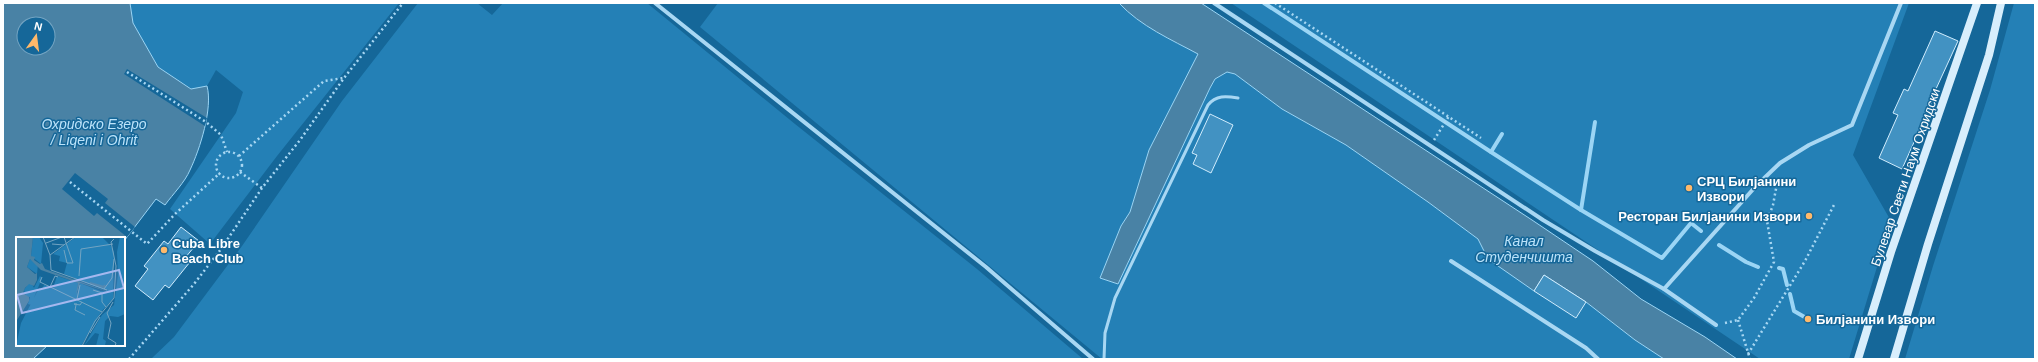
<svg xmlns="http://www.w3.org/2000/svg" width="2038" height="362" font-family="Helvetica,sans-serif">
  <style>
    .green { fill: #2480b6 }
    .water { fill: #4982a5; stroke: #9bd5f5; fill-rule: evenodd }
    .pier { fill: #156799 }
    .lines { fill: none; stroke-linecap: round; stroke-linejoin: round }
    .stream { stroke: #9bd5f5; stroke-width: 4 }
    .building { fill: #4292c2; stroke: #d0ecfd }
    .path { stroke: #a8d7f3; stroke-width: 2.5; stroke-dasharray: 2 3; stroke-linecap: butt }
    .lane { stroke: #a8d7f3; stroke-width: 3 }
    .street { stroke: #a8d7f3; stroke-width: 4 }
    .secondary { stroke: #d8eefc; stroke-width: 8 }
    .poi-dot { fill: #ffb96a; stroke: #156799; stroke-width: 1.5 }
    .labels { text-anchor: middle; stroke-width: 3; stroke-linejoin: round; paint-order: stroke }
    .street-label { font-size: 13px; fill: #fff; stroke: #156799 }
    .poi-label { font-size: 13px; font-weight: bold; fill: #fff; stroke: #156799; text-anchor: start }
    .water-label { font-size: 14px; font-style: italic; fill: #bce3fa; stroke: #156799 }
    .inset-river { fill: none; stroke: #4982a5; stroke-width: 2 }
    .inset-road { fill: none; stroke: #73a4c2; stroke-width: 1 }
    .view { fill: #a5b8ef; fill-opacity: 0.15; stroke: #a5b8ef; stroke-width: 2 }
    .inset-edge { fill: none; stroke: #fff; stroke-width: 2 }
  </style>
  <rect width="100%" height="100%" fill="#156799"/>
  <!-- green -->
  <g class="green">
    <path d="M130 3H399L277 156 210 244 170 209 236 113 243 92 216 70 207 86 192 89 158 67 133 23Z"/>
    <path d="M418 3H477L492 15 503 3H647L795 124 977 269 1083 359H151L174 337 242 246 342 101Z"/>
    <path d="M718 3H1119C1140 26 1172 40 1199 54L1149 150 1130 212 1121 226 1100 278 1118 284 1210 88 1215 79 1227 72 1235 74 1282 109 1346 145 1428 202 1478 239 1488 259 1576 318 1586 302 1635 340 1664 359H1102L700 27Z"/>
    <path d="M1231 3H1909L1853 155 1891 221 1849 359H1760Z"/>
    <path d="M2014 3H2035V359H1905L1933 266 1990 90Z"/>
  </g>
  <!-- water -->
  <g class="water">
    <path d="M3 3H130L133 23 158 67 191 89 207 86C213 108 200 149 190 170 185 182 173 194 165 205L156 199 124 241V238H17V345H48L33 359H3ZM24 24H48V48H24Z"/>
    <path d="M1119 3H1201L1532 220 1593 261 1641 299 1705 337 1737 359H1664L1635 340 1586 302 1544 275 1534 291 1488 259 1478 239 1428 202 1346 145 1282 109 1235 74 1227 72 1215 79 1210 88 1118 284 1100 278 1121 226 1130 212 1149 150 1198 54C1172 40 1140 26 1119 3Z"/>
  </g>
  <!-- pier -->
  <g class="pier">
    <path d="M127 69 207 118 205 126 124 74Z"/>
    <path d="M75 173 108 199 105 203 135 227 127 237 97 213 94 216 62 189Z"/>
  </g>
  <g class="lines">
    <!-- stream -->
    <g class="stream">
      <path d="M1264 3 1491 152 1581 210 1662 258 1691 223 1701 231"/>
      <path d="M1491 152 1502 134"/>
      <path d="M1581 210 1595 122"/>
      <path d="M1719 245 1746 262 1758 267"/>
      <path d="M1779 268 1783 269 1787 285"/>
      <path d="M1790 294 1794 311 1808 319"/>
    </g>
  </g>
  <!-- building -->
  <g class="building">
    <path d="M1935 31 1958 41 1930 102H1932L1902 169 1879 158 1898 115 1893 113 1904 89 1908 91Z"/>
    <path d="M1210 114 1233 125 1211 173 1193 164 1197 155 1192 153Z"/>
    <path d="M181 227 199 241 185 258 190 262 169 288 165 285 153 300 135 286 148 269 144 266 164 241 168 244Z"/>
    <path d="M1544 275 1586 302 1576 318 1534 291Z"/>
  </g>
  <g class="lines">
    <!-- path -->
    <g class="path">
      <path d="M1275 3 1481 138"/>
      <path d="M127 72 206 122 221 135 227 152"/>
      <path d="M1434 140 1449 116"/>
      <circle cx="229" cy="165" r="13"/>
      <path d="M239 156 324 81 343 78"/>
      <path d="M240 172 262 188"/>
      <path d="M70 182 147 244 175 214 220 173"/>
      <path d="M1738 320 1750 359"/>
      <path d="M1725 323 1738 320 1754 298 1774 262 1767 221 1773 205 1778 178"/>
      <path d="M1748 354 1805 261 1835 203"/>
      <path d="M129 359 194 284 221 249 262 188 300 140 344 78 403 3"/>
    </g>
    <!-- lane -->
    <path class="lane" d="M1104 359 1105 333 1115 298 1208 105C1216 95 1226 96 1238 98"/>
    <!-- street -->
    <g class="street">
      <path d="M655 3 986 267 1093 359"/>
      <path d="M1214 3 1543 220 1595 251 1664 289 1716 325"/>
      <path d="M1451 261 1586 348 1598 359"/>
      <path d="M1664 289 1756 186 1780 163 1809 145 1852 125 1901 3"/>
    </g>
    <!-- secondary -->
    <g class="secondary">
      <path d="M1858 359 1891 252 1977 3"/>
      <path d="M1894 359 1928 244 1989 55 2001 3"/>
    </g>
  </g>
  <!-- markers -->
  <g class="poi-dot">
    <circle cx="1689" cy="188" r="4"/>
    <circle cx="1809" cy="216" r="4"/>
    <circle cx="164" cy="250" r="4"/>
    <circle cx="1808" cy="319" r="4"/>
  </g>
  <g class="labels">
    <!-- street labels -->
    <g class="street-label">
      <text transform="translate(1905 177) rotate(-71)" y="5">Булевар Свети Наум Охридски</text>
    </g>
    <!-- poi labels -->
    <g class="poi-label">
      <text x="1697" y="186">СРЦ Билјанини<tspan x="1697" dy="15">Извори</tspan></text>
      <text x="1801" y="221" text-anchor="end">Ресторан Билјанини Извори</text>
      <text x="172" y="248">Cuba Libre<tspan x="172" dy="15">Beach Club</tspan></text>
      <text x="1816" y="324">Билјанини Извори</text>
    </g>
    <!-- water labels -->
    <g class="water-label">
      <text x="94" y="129">Охридско Езеро<tspan x="94" dy="16">/ Liqeni i Ohrit</tspan></text>
      <text x="1524" y="246">Канал<tspan x="1524" dy="16">Студенчишта</tspan></text>
    </g>
  </g>
  <!-- overview -->
  <g transform="translate(16 237)">
    <rect width="109" height="109" fill="#156799"/>
    <path d="M17 0H23L27 6 25 27 15 19ZM60 0H86L95 9 98 15 97 62 85 75 65 109H0L5 86 23 51 26 53 28 48 37 51 41 39 62 46 61 58 64 46 84 54 94 55 48 37 51 26 43 24 44 19 37 17ZM104 0H109V77L102 80 94 79 89 84 87 102 90 104 89 108 93 109H80L83 97 79 96 68 109 86 78 98 68 102 38 101 15ZM14 22 22 27 21 37 11 30ZM24 39 26 41 15 68 12 67 14 60H10L8 53 12 47H16L18 51Z" fill="#2480b6"/>
    <path d="M0 0H17L15 19 19 20 18 23 24 27 26 26 29 32 93 55 64 46 60 58 62 46 25 33 14 22 11 30 19 37 21 36V43L18 49 13 47 9 51 7 56 13 60V64L1 83 0 90Z" fill="#4982a5"/>
    <path class="inset-river" d="M74 46 88 50 89 48"/>
    <path class="inset-road" d="M27 0 34 18 35 33 91 53M30 6 46 0M36 7 48 8M48 13 51 26H57L48 0M34 18 59 0M63 39 65 12 97 7M26 40 24 45 86 75M34 50 39 39 42 40M88 52 96 41 98 22M77 53 86 56V65L90 70M61 62 64 48M97 65 91 76 95 86 92 101 100 106 99 109M61 67H58L64 68 66 65M60 68 59 73 69 78M74 96 84 80M66 109 79 84 98 61 100 29 95 5 98 2"/>
    <path class="view" d="M103 33 108 51 6 76 1 58Z"/>
    <rect width="109" height="109" class="inset-edge"/>
  </g>
  <!-- border -->
  <rect width="2038" height="362" fill="none" stroke="#ffffff" stroke-width="8"/>
  <!-- north arrow -->
  <g transform="translate(36 36) rotate(14)"><circle r="19" fill="#156799" stroke="#73a4c2"/>
  <path d="M0-3L7 15L0 10L-7 15Z" fill="#ffb96a"/>
  <text y="-6" font-size="11" font-weight="bold" text-anchor="middle" fill="#ffffff">N</text>
  </g>
</svg>
